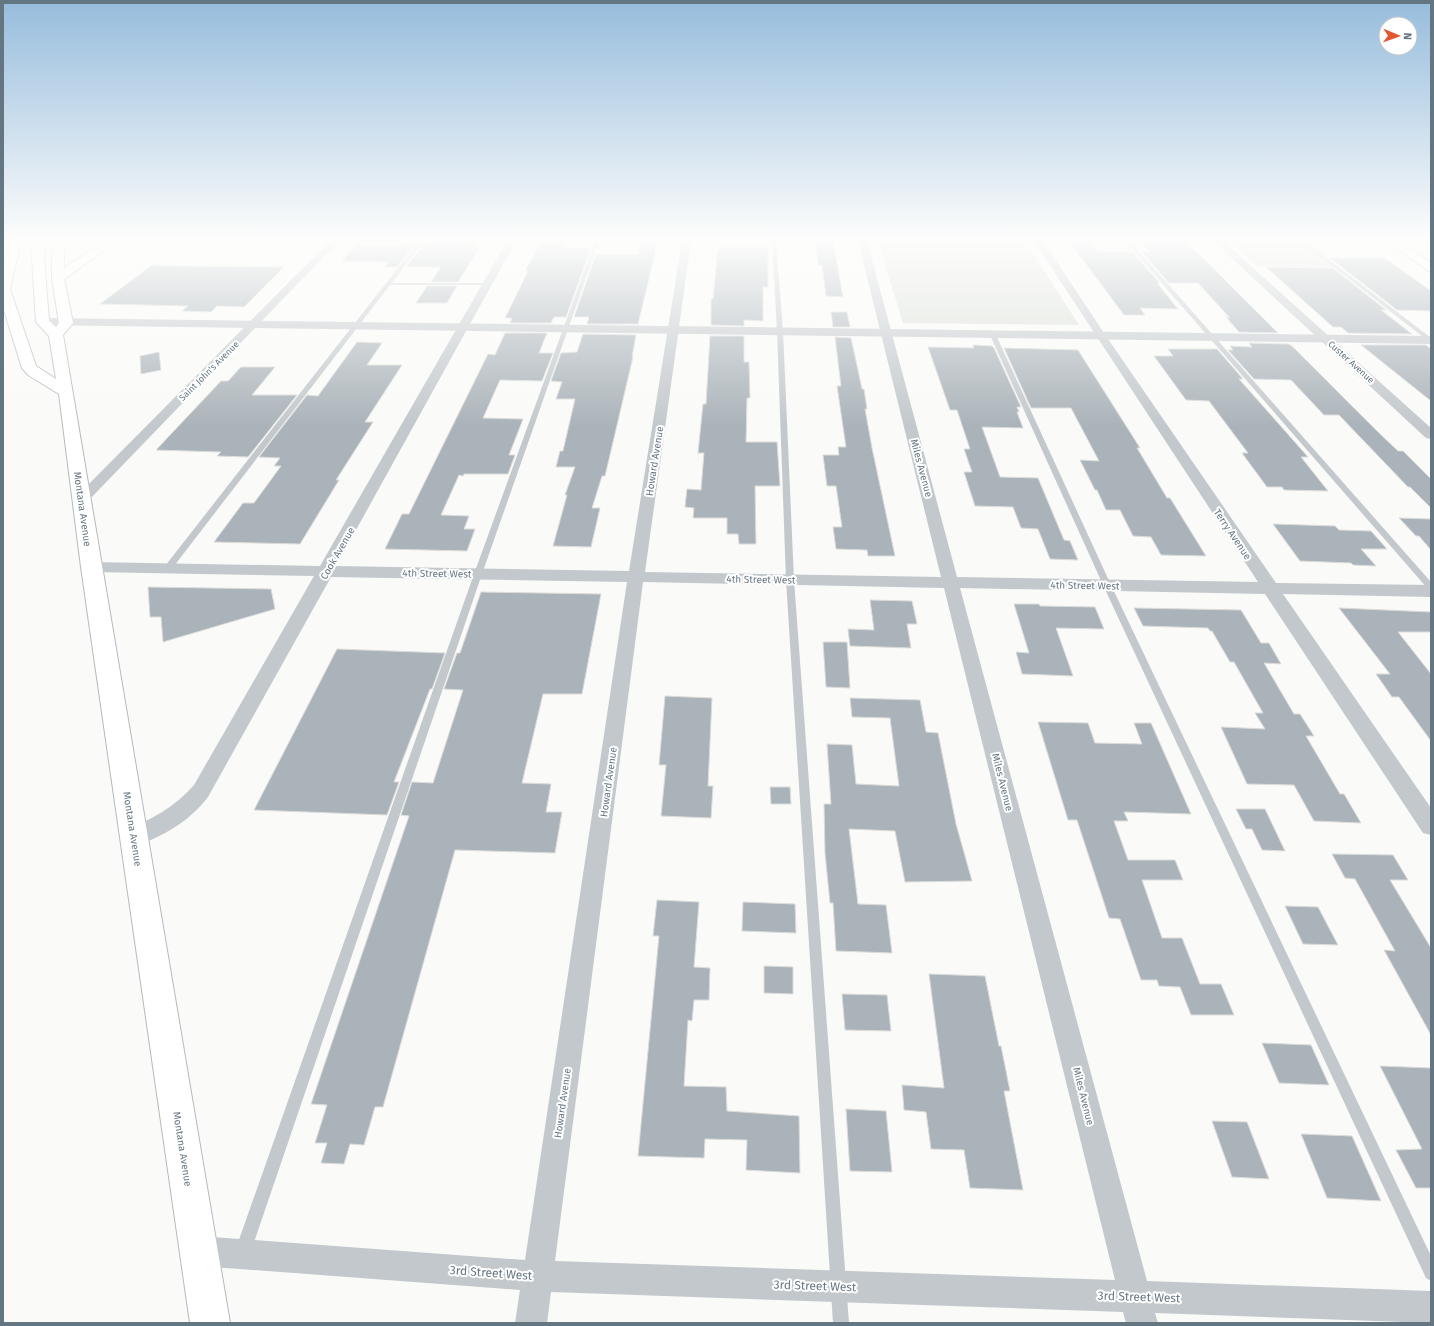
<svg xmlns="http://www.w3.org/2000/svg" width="1434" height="1326" font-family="'Fira Sans',sans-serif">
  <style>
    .green { fill: #dadfd7 }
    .building { fill: #aab3b9; stroke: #dcdcda }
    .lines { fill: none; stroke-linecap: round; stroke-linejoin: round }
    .secondary-casing { stroke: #b3babf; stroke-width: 2 }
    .primary-casing { stroke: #b5babe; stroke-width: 2 }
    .service { fill: #c3c8cc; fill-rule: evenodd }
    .minor { fill: #c3c8cc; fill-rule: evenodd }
    .tertiary { fill: #c3c8cc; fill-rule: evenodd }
    .secondary { fill: #fff; fill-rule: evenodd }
    .primary { fill: #fff; fill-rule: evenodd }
    .labels { text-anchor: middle; stroke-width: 4; stroke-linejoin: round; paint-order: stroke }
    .far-street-label { font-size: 9px; fill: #657683; stroke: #fff }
    .street-label { font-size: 10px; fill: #657683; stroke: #fff }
    .near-street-label { font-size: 12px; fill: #657683; stroke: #fff }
  </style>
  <rect width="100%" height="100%" fill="#fafaf8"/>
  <!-- green -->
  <g class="green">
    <path d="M878 241H1025L1079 325 903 323Z"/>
    <path d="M1229 241H1302L1335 267 1257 266Z"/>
  </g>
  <!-- building -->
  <g class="building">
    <path d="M435 241H480L476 247H480L458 282H431L441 267H406L424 244H433Z"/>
    <path d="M641 241H658L638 324H587L589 317H574L596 254 638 255Z"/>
    <path d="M818 241H833L843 297 826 296 822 265H818L816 243H819Z"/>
    <path d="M1069 241H1089L1097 251 1132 252 1160 283H1157L1178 309 1140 308 1145 315H1124Z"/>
    <path d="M1140 241 1187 242 1278 333 1239 332 1226 317 1230 318 1198 283H1169L1142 252H1150Z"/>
    <path d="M541 243H564L563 247 591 248 566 317H554L551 323H510L512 318H505L528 271H525Z"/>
    <path d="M399 244H415L397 267H385L388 262 342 261 357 245 397 246Z"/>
    <path d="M718 247H768V287H763V321L744 320V326L711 325V299H713Z"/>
    <path d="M1330 258H1385L1431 291V311L1397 310Z"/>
    <path d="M152 265 183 266 284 267 244 307 217 306 211 312 182 311 188 306 100 304Z"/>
    <path d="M1266 267 1333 268 1386 310H1381L1412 334 1348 333 1341 327H1333Z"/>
    <path d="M427 286H457L447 303H416Z"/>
    <path d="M831 312H847L850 327H833Z"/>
    <path d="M505 333H547L539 353H553L542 381 500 380 483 418 523 419 509 455H515L508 474H464L463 476 459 475 441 515 469 516 464 529H475L467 551 385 549 402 514H409L488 354 495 355Z"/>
    <path d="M583 334 636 335 632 357H633L605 476H602L592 508H600L591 547 553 546 567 495H565L575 467H556L560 451H563L575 399H556L562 382 551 381 561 353 577 352Z"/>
    <path d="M710 336H744V362H749L750 398H747L746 442H777L780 486H755L756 544H739L738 534H727V518H693L694 508 685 507 687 489 701 490 704 453H698L703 404H706Z"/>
    <path d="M835 337 851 338 858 370 862 389H864L867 409H865L872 448 895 556H868L867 550 836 549 833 527H842L836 486H827L823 455H839L838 447H846L837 386H841Z"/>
    <path d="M357 342 382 343 367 365H402L365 422H373L336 480H339L300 544 214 542 243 503H254L281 466H274L280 458 259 457 307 395 318 396Z"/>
    <path d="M1249 343 1289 344 1293 347 1378 432 1398 451H1403L1431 479V508L1410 487H1408L1339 415H1324L1291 380 1254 379 1228 350H1233L1230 346 1252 347Z"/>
    <path d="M973 345 992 346 994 348 1021 407H1017L1019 412H1017L1023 428 982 427 1000 477 1038 478 1064 540 1070 541 1078 560 1050 559 1038 529 1021 528 1013 507 975 506 964 472H972L964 449H970L957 410H950L928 347 974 348Z"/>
    <path d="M1361 345H1426L1431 349V401Z"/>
    <path d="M1004 348 1078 350 1140 448H1137L1167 498H1170L1206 556 1161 555 1151 537 1133 536 1120 510H1106L1097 490H1095L1080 460 1099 461 1071 408H1031Z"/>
    <path d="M1168 349H1217L1243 379H1239L1308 457H1301L1328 491 1284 490 1282 487H1267L1242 453H1248L1209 401 1186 400 1154 356H1173Z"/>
    <path d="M159 352 161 370 141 374 140 356Z"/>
    <path d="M241 367H275L252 395H297L248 457 217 456 221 452 156 450 221 381H228Z"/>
    <path d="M1399 518 1431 519V550L1419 536H1416Z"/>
    <path d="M1273 524 1335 526 1339 530 1371 531 1387 549H1361L1376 566 1353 565 1351 563 1300 561Z"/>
    <path d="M148 587 271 589 275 609 163 642 161 617H150Z"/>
    <path d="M481 592 601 594 582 694H543L522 783 551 784 546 812H562L555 853 455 850 383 1107H375L364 1145 350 1144 344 1164 321 1163 327 1143H315L327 1105 311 1104 409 816 401 815 412 782 433 783 463 690 444 689 457 653H460Z"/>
    <path d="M870 600 912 601 917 624H907L911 648 850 646 848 629 874 630Z"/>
    <path d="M1014 604H1039L1040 606 1095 607 1104 629 1056 628 1073 676 1022 674 1016 652 1029 653Z"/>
    <path d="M1134 608 1241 610 1261 643H1269L1281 664 1264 663 1294 714H1300L1314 736H1306L1340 794H1344L1361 823 1314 821 1294 785 1247 784 1221 727 1265 729 1255 713H1263L1234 662H1230L1212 631H1210L1208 628 1143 626Z"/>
    <path d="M1339 608 1431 612V632H1398L1431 674V741L1399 697H1392L1376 674H1390Z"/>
    <path d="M823 642H847L850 688 826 687Z"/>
    <path d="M337 649 445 653 432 689H430L394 782H399L387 815 254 810Z"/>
    <path d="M665 696 712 698 708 786H713L711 818 661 816 666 765H659Z"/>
    <path d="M850 698 920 700 926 732 938 733 956 824 972 881 905 882 895 831 849 829 858 904 886 905 892 953 836 951 833 903H830L825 853 824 804H831L827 744 852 745 856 784 899 786 890 718 852 717Z"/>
    <path d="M1038 722 1088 723 1095 743 1142 744 1134 723H1151L1191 814 1124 812 1128 821H1114L1128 860H1175L1183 880H1142L1162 938H1182L1200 984H1221L1234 1015H1191L1180 987 1159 986 1157 980H1141L1120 919 1109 918 1077 820H1068Z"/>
    <path d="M770 787H790L791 804H771Z"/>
    <path d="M1236 809H1265L1285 851 1262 850 1252 829H1246Z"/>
    <path d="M1332 854 1393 855 1408 880H1390L1431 948V1035L1384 950 1395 951 1355 879 1345 878Z"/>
    <path d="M657 900 699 902 694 967 710 968 709 1000H694L692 1021 688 1020 684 1086 726 1087 727 1111 799 1116 800 1173 746 1170 747 1140 705 1139 704 1158 638 1156 659 936H653Z"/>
    <path d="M743 902 795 904 796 933 742 931Z"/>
    <path d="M1285 906 1318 907 1338 945 1303 944Z"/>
    <path d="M764 966 793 967V994L764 993Z"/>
    <path d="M929 974 985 976 999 1046H1001L1010 1091H1004L1023 1190 970 1188 964 1150 931 1149 926 1112 904 1110 902 1085 944 1088Z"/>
    <path d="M842 994 887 995 891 1031 845 1030Z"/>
    <path d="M1262 1043 1311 1045 1329 1085 1279 1083Z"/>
    <path d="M1380 1066 1431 1068V1188H1416L1396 1150 1422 1149Z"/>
    <path d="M846 1109 886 1111 892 1172 850 1171Z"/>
    <path d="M1212 1121 1247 1122 1269 1179 1232 1177Z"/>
    <path d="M1301 1134 1352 1136 1381 1201 1327 1198Z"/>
  </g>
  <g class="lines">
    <!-- secondary casing -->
    <g class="secondary-casing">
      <g id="secondary">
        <path d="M104 241H117L62 281H54L52 278 54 275Z"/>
        <path d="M1386 241H1399L1431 263V272L1427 270Z"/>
      </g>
    </g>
    <!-- primary casing -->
    <g class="primary-casing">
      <path id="primary" d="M10 241H21L10 289 36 366 56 379 49 336 36 322 32 257 33 241H45L44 257 49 321 56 327 59 323 52 278V241H64V278L73 323 63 335 230 1323H190L81 567 59 394 28 375 22 368 3 307V269Z"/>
    </g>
    <!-- service -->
    <g class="service">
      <path d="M419 241H424L392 283H488L490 284 488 285H390L171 570H165L164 568 165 566Z"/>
      <path d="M595 241H599L482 574 251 1251 248 1256 243 1259 238 1256 235 1251 474 574Z"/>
      <path d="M772 241H776L783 331 794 580 849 1323H833L786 580 777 331Z"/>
      <path d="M1125 241H1130L1431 582V590L1428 589Z"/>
      <path d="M1300 241H1305L1431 338V343Z"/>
      <path d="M991 334 996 335 1111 585 1431 1256V1281L1426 1278 1103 585 990 335Z"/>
    </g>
    <!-- minor -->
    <g class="minor">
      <path d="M330 241H339L87 502 82 503 77 502 75 499 77 496Z"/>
      <path d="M507 241H516L336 566 629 571 682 241H691L645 572 941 577 858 241H867L957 577 1258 582 1034 241H1043L1106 336 1276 583 1431 585V597L1283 594 1431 808V835L1423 833 1265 594 960 588 1147 1281 1431 1291V1323L1155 1313 1158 1323H1126L1123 1312 551 1292 547 1323H515L520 1290 199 1266 188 1262 184 1251 188 1240 199 1236 525 1260 627 582 331 577 208 797C189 822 163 836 134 847L126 844 123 837 126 830C152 819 175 807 194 785L314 576 91 572 85 571 83 567 85 563 91 562 320 566ZM643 582 944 588 1115 1280 555 1261Z"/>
      <path d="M1213 241H1223L1431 428V439L1426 438Z"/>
    </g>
    <!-- tertiary -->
    <path class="tertiary" d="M43 318 1431 336V344L38 325 36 322 38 319Z"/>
    <!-- secondary -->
    <use href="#secondary" class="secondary"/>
    <!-- primary -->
    <use href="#primary" class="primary"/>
  </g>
  <!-- sky -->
  <linearGradient id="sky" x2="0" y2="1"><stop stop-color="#96bcdc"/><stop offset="0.56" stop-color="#fdfdfc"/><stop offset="1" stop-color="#fdfdfc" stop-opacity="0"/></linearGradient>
  <rect width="1434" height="427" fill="url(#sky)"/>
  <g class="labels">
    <!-- far-street labels -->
    <g class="far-street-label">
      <text transform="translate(1351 362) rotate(42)" y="3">Custer Avenue</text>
      <text transform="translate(209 371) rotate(-45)" y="3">Saint John's Avenue</text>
    </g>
    <!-- street labels -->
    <g class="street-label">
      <text transform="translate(654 461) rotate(-81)" y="4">Howard Avenue</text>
      <text transform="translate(922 468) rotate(75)" y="4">Miles Avenue</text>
      <text transform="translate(83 509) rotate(82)" y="4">Montana Avenue</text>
      <text transform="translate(1233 534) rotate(56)" y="4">Terry Avenue</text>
      <text transform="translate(337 553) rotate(-60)" y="4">Cook Avenue</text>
      <text transform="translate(437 573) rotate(1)" y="4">4th Street West</text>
      <text transform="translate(761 579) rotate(1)" y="4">4th Street West</text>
      <text transform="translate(1085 585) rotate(1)" y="4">4th Street West</text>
      <text transform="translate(608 782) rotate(-82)" y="4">Howard Avenue</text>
      <text transform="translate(1003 782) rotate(76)" y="4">Miles Avenue</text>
      <text transform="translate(133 829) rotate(81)" y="4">Montana Avenue</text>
      <text transform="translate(1084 1096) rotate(76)" y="4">Miles Avenue</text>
      <text transform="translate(562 1103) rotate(-82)" y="4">Howard Avenue</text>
      <text transform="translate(183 1149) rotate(81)" y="4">Montana Avenue</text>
    </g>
    <!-- near-street labels -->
    <g class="near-street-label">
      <text transform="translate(491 1273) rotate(4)" y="4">3rd Street West</text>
      <text transform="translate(815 1286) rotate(2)" y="4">3rd Street West</text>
      <text transform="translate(1139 1297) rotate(2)" y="4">3rd Street West</text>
    </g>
  </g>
  <!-- border -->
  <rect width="1434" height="1326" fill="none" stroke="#657683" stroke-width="8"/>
  <!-- north arrow -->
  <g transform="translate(1398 36) rotate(92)"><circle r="19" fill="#ffffff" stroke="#c1c8cd"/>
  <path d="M0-3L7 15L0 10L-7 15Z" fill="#e4572e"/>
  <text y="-6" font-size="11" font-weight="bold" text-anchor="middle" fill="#657683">N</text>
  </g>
</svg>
